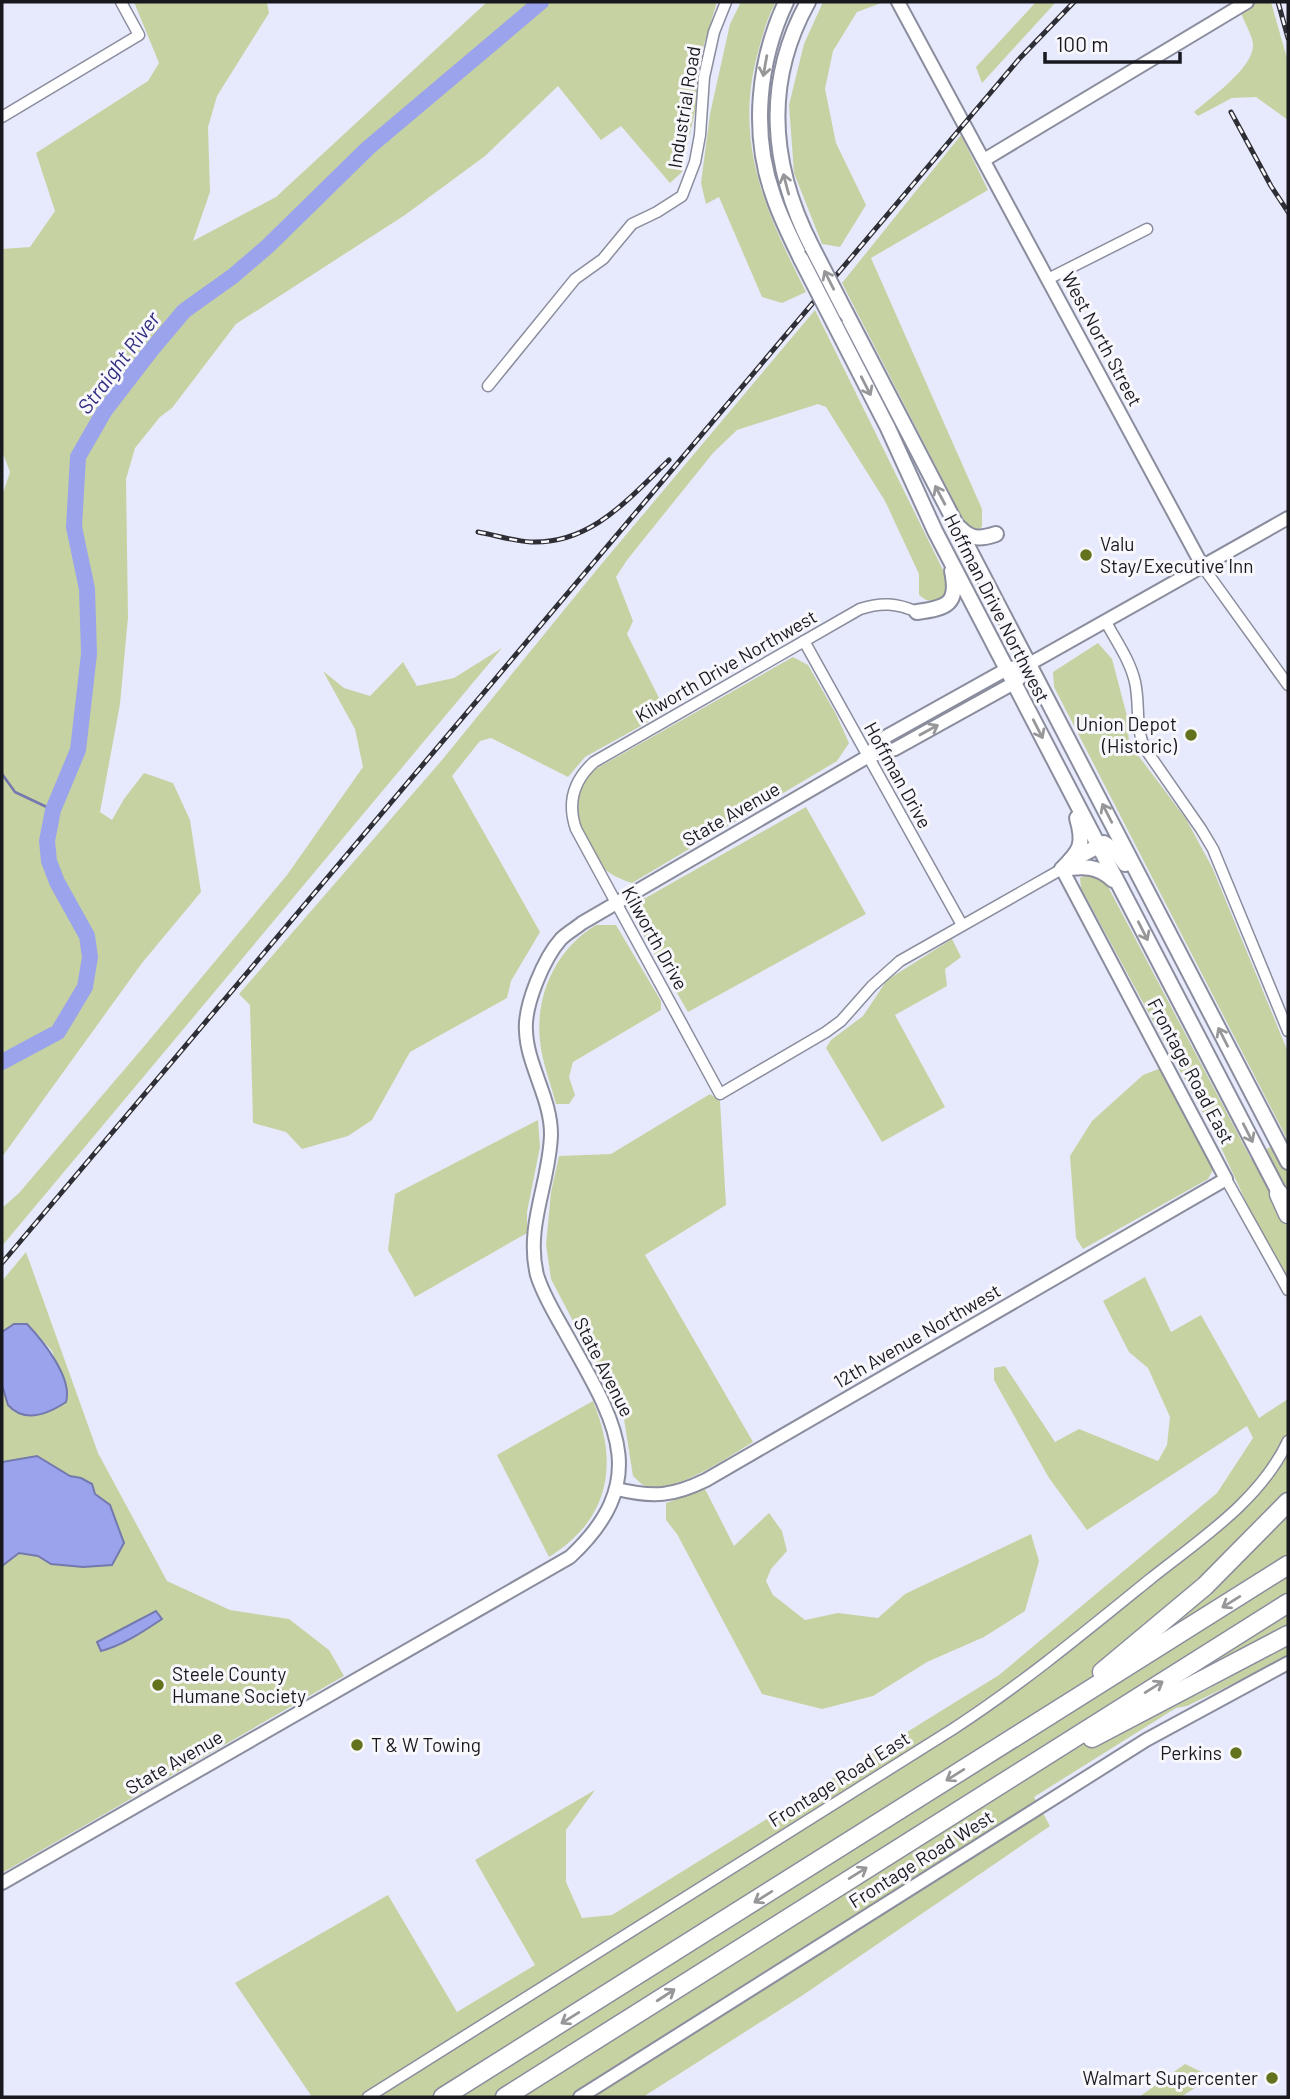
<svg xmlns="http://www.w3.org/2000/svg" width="1290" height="2099" font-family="Barlow,sans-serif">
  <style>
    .green { fill: #c7d2a2 }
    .water { fill: #9aa3ec; stroke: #7379ae; stroke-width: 2 }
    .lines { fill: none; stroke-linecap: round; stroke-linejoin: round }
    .stream { stroke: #7379ae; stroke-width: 2.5 }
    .river { stroke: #9aa3ec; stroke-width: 16 }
    .minor-casing { stroke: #8a8d9d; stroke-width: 13 }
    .tertiary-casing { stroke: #8a8d9d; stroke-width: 16 }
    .secondary-casing { stroke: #8a8d9d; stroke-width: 18 }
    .motorway-casing { stroke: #8a8d9d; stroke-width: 21 }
    .minor { stroke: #fff; stroke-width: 10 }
    .tertiary { stroke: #fff; stroke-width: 12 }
    .secondary { stroke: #fff; stroke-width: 14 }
    .motorway { stroke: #fff; stroke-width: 18 }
    .rail-casing { stroke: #2e2e36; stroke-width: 5 }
    .rail { stroke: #f8f8fc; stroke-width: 2.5; stroke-dasharray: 8; stroke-linecap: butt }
    .secondary-bridge-casing { stroke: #8a8d9d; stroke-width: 18; stroke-linecap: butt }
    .secondary-bridge { stroke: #fff; stroke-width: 14 }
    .oneway { stroke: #97979a }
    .poi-dot { fill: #63721d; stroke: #f8f8fc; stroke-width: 2.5 }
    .labels { text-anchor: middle; stroke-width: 6; stroke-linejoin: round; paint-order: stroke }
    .street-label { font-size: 19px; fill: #18181f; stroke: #f8f8fc }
    .poi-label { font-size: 19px; fill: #18181f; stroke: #f8f8fc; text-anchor: start }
    .water-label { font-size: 21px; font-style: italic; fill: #312e82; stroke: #f8f8fc }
  </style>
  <rect width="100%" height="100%" fill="#e7eafc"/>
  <!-- green -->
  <g class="green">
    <path d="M134 2H267L269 13 217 96 208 127 210 192 193 241 276 197 487 2H717L702 51 697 101 682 172 670 183 621 126 601 140 558 86 485 156 405 215 236 324 172 408 160 417 135 448 126 479 128 617 120 704 100 812 112 820 124 799 144 773 173 783 190 820 201 892 142 963 2 1157V496L10 472 2 451V249L30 247 55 211 36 153 148 81 159 63Z"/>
    <path d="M741 2H776C767 18 763 34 758 52 733 143 766 212 806 292L782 303 762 297 719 197 706 204 701 183 710 114 730 24Z"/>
    <path d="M823 2H884L857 12 833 51 825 89 836 143 866 205 840 247 822 244 794 173 789 105 804 44Z"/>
    <path d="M1036 2H1056L982 83 976 67Z"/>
    <path d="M1255 2H1271L1288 62V120L1256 97 1232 98 1198 116 1194 112C1210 98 1255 67 1253 44 1252 34 1244 22 1241 13Z"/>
    <path d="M961 135 988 190 871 258 982 509V527L975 531 966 525 842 283Z"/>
    <path d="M815 310 943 570 949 586 940 601 926 600 919 595V574L885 501 826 407 818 404 737 430 713 453 627 560 616 577 633 621 627 634 666 712 585 757 568 777 491 738 480 741 452 776 540 932 511 981 507 998 410 1052 372 1120 348 1136 302 1149 286 1132 253 1123 250 1005 239 994 442 760 599 567Z"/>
    <path d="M1098 643 1112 659 1127 716 1129 743 1186 819 1212 867 1288 1052V1293L1218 1141 1081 888 1080 878 1089 873 1104 879 1251 1159 1286 1137 1054 687 1053 672Z"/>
    <path d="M502 648 2 1246V1208L19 1193 141 1050 287 875 363 767 355 729 323 671 344 688 370 696 403 662 417 686 454 678Z"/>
    <path d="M793 657 808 665 836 714 849 743 837 761 632 883C620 879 607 874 599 863 591 852 575 819 577 806 578 792 584 782 592 771Z"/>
    <path d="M806 807 866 914 688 1012 640 929 635 915 642 900Z"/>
    <path d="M596 925H616L661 1001V1010L573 1062 569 1077 575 1095 569 1104H556C551 1084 542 1062 540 1041 535 995 556 949 596 925Z"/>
    <path d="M952 939 961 957 945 969 947 986 895 1015 945 1107 882 1142 826 1048 831 1040 863 1016 887 980Z"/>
    <path d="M1161 1068 1213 1170 1208 1179 1083 1249 1076 1238 1070 1156 1092 1121 1143 1075Z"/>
    <path d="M710 1094 720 1101 726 1205 645 1255 753 1442C728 1457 675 1494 646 1486 641 1485 637 1479 633 1476L624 1419 551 1279 546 1245 551 1192 559 1156 611 1154Z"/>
    <path d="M538 1120 540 1147 527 1212V1233L415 1297 388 1250 395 1194Z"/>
    <path d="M26 1252 98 1453 167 1581 230 1610 289 1619 329 1650 344 1676 2 1873V1385L8 1405C25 1424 48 1414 66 1402V1383L60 1374 52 1351 35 1332 8 1329 2 1332V1281Z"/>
    <path d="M1145 1277 1171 1332 1201 1315 1259 1418 1288 1399V1633L1263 1653 1194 1697 1288 1644V1657L1187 1706 1176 1708 1034 1797 1050 1826 803 1995 643 2097H312L235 1983 388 1895 457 2012 535 1965 475 1860 595 1790 566 1830V1882L582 1918 612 1915 999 1675 1217 1493 1253 1438 1247 1426 1087 1530 1049 1478 994 1380V1368L1005 1366 1055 1442 1079 1429 1158 1461 1167 1445 1170 1417 1148 1368 1129 1352 1103 1301Z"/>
    <path d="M593 1401C619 1464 610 1519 549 1557L497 1455Z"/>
    <path d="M705 1489 734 1546 769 1513 782 1531 787 1551 771 1569 766 1581 773 1595 805 1620 838 1613 878 1618 905 1594 1031 1534 1039 1561 1025 1611 984 1637 927 1662 873 1696 822 1709 762 1694 677 1534 666 1520V1503Z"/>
    <path d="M1185 2064 1202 2072 1205 2081 1181 2097H1139Z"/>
  </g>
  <!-- water -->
  <g class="water">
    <path d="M14 1324H27C43 1341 73 1378 66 1402 48 1414 25 1424 8 1405L2 1385V1332Z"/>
    <path d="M37 1456 70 1476 81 1478 92 1484 95 1494 110 1505 124 1543 112 1565 83 1567 51 1564 38 1556 19 1553 2 1566V1462Z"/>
    <path d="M156 1611 162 1619C144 1631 122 1646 101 1651L97 1642Z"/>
  </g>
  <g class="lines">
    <!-- stream -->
    <path class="stream" d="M2 774 15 792 53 810"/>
    <!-- river -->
    <path class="river" d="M2 1062 58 1032 85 987 90 957 87 936 57 882 49 861 47 841 53 810 78 750 89 654 87 589 74 527 78 457 105 410 152 349 184 311 233 276 268 246 368 148 541 2"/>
    <!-- minor casing -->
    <g class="minor-casing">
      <g id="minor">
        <path d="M2 117 139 35 121 2"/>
        <path d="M1048 279 1147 229"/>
        <path d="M488 386 575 279 603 259 632 224 657 212 682 196 695 162 700 135 704 77 714 32 726 2"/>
        <path d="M1203 567 1288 685"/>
        <path d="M917 612C897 603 881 602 860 609L594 762C573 781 567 803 576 829L720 1094 826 1032 841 1021 872 986 900 961 1062 869"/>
        <path d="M1106 622C1116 641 1130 660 1135 682 1140 704 1135 725 1144 747L1201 829 1213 849 1288 1031"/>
        <path d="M804 641 962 925"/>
        <path d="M1226 1179 1288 1290"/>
        <path d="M368 2097 953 1729C1022 1684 1085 1632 1149 1580 1199 1540 1260 1501 1288 1441"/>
      </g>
    </g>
    <!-- tertiary casing -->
    <g class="tertiary-casing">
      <g id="tertiary">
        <path d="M898 2 1203 567"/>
        <path d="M984 160 1247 2"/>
        <path d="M867 757 879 742 887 736 1007 669 1029 664 1040 658 1288 518"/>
        <path d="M617 1489C654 1498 673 1496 706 1480L1226 1179 1062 869"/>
        <path d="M2 1883 570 1557C656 1477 612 1417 565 1332 555 1314 543 1295 537 1275 525 1226 550 1182 551 1134 551 1098 527 1065 526 1031 524 1005 544 958 561 939 567 933 576 928 582 923L867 757 895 749 1014 683 1023 675 1029 664"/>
        <path d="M580 2097 1146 1740 1288 1663"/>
      </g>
    </g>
    <!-- secondary casing -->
    <g class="secondary-casing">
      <g id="secondary">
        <path d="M786 2C758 61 751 133 773 195 780 217 791 238 801 259"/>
        <path d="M808 2C763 83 771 167 812 247"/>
        <path d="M846 313 1288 1162"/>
        <path d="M835 325 888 428 935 531 1284 1202"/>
        <path d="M960 528C971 540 981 539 996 534"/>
        <path d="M917 612C947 608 959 604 952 571"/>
        <path d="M1070 861 1104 843 1116 851 1125 864"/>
        <path d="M1062 869C1080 851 1085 845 1077 818"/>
        <path d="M1062 869C1082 866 1098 865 1113 880"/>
      </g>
    </g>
    <!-- motorway casing -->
    <g class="motorway-casing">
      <g id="motorway">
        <path d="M1279 1194 1288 1214"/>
        <path d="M1102 1672 1205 1586 1288 1502"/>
        <path d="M1092 1738 1288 1635"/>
        <path d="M443 2097 1288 1565"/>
        <path d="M505 2097 1288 1603"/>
      </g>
    </g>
    <!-- minor -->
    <use href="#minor" class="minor"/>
    <!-- tertiary -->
    <use href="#tertiary" class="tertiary"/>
    <!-- secondary -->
    <use href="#secondary" class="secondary"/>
    <!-- motorway -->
    <use href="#motorway" class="motorway"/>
    <!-- rail casing -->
    <g class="rail-casing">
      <g id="rail">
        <path d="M1278 2 1288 38"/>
        <path d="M1231 112 1271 186 1288 212"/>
        <path d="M478 532C495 535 513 541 531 542 592 544 629 498 669 460"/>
        <path d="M2 1263 964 124 1020 58 1074 2"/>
      </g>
    </g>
    <!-- rail -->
    <use href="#rail" class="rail"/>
    <!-- secondary-bridge casing -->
    <g class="secondary-bridge-casing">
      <g id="secondary-bridge">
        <path d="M812 247 846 313"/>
        <path d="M801 259 835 325"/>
      </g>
    </g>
    <!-- secondary-bridge -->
    <use href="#secondary-bridge" class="secondary-bridge"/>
  </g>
  <!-- one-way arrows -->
  <defs><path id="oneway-shaft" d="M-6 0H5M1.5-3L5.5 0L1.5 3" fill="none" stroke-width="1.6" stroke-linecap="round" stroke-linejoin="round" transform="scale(1.75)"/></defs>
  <g class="oneway">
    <use href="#oneway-shaft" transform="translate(765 66) rotate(100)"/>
    <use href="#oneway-shaft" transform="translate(786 184) rotate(-105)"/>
    <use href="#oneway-shaft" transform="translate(829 280) rotate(-117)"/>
    <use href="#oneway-shaft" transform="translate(866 386) rotate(63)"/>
    <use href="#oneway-shaft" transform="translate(940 495) rotate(-118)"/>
    <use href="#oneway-shaft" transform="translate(1038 729) rotate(63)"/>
    <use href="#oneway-shaft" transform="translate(929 730) rotate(-29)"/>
    <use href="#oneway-shaft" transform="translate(1107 813) rotate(-117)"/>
    <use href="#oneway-shaft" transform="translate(1143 931) rotate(63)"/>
    <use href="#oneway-shaft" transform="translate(1223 1037) rotate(-117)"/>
    <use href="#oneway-shaft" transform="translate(1248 1133) rotate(63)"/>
    <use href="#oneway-shaft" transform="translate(1231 1602) rotate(148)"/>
    <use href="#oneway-shaft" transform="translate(1154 1687) rotate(-32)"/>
    <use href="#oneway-shaft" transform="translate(955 1775) rotate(148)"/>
    <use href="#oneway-shaft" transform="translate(858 1873) rotate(-32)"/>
    <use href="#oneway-shaft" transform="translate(763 1897) rotate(148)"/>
    <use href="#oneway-shaft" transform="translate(666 1995) rotate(-33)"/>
    <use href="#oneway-shaft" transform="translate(570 2018) rotate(148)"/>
  </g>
  <!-- markers -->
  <g class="poi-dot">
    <circle cx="1086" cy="555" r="7"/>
    <circle cx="1191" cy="735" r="7"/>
    <circle cx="158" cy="1685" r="7"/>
    <circle cx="357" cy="1745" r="7"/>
    <circle cx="1236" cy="1753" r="7"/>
    <circle cx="1272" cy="2078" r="7"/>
  </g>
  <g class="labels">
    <!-- street labels -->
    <g class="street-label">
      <text transform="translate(684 107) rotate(-81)" y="7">Industrial Road</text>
      <text transform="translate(1102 339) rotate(62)" y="7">West North Street</text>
      <text transform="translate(997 608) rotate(63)" y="7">Hoffman Drive Northwest</text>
      <text transform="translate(726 666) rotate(-30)" y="7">Kilworth Drive Northwest</text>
      <text transform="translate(898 775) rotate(61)" y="7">Hoffman Drive</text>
      <text transform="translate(731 814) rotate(-30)" y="7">State Avenue</text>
      <text transform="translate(655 938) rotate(61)" y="7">Kilworth Drive</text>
      <text transform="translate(1191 1071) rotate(62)" y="7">Frontage Road East</text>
      <text transform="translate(917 1336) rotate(-30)" y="7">12th Avenue Northwest</text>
      <text transform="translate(604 1367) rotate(63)" y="7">State Avenue</text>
      <text transform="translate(174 1762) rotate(-30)" y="7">State Avenue</text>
      <text transform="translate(839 1779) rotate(-32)" y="7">Frontage Road East</text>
      <text transform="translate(921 1859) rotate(-32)" y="7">Frontage Road West</text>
    </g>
    <!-- poi labels -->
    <g class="poi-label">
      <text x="1100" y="551">Valu<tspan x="1100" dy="22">Stay/Executive Inn</tspan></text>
      <text x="1177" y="731" text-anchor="end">Union Depot<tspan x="1177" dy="22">(Historic)</tspan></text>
      <text x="172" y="1681">Steele County<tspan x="172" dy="22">Humane Society</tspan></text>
      <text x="371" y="1752">T &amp; W Towing</text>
      <text x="1222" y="1760" text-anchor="end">Perkins</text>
      <text x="1258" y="2085" text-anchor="end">Walmart Supercenter</text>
    </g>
    <!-- water labels -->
    <g class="water-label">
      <text transform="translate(119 363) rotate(-53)" y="7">Straight River</text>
    </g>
  </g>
  <!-- border -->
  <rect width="1290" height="2099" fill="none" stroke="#18181f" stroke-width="7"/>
  <!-- scale -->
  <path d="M1045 52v10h135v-10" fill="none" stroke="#18181f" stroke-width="3.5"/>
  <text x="1056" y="52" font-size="21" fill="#18181f" stroke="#f8f8fc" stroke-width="5" paint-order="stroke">100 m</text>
</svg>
